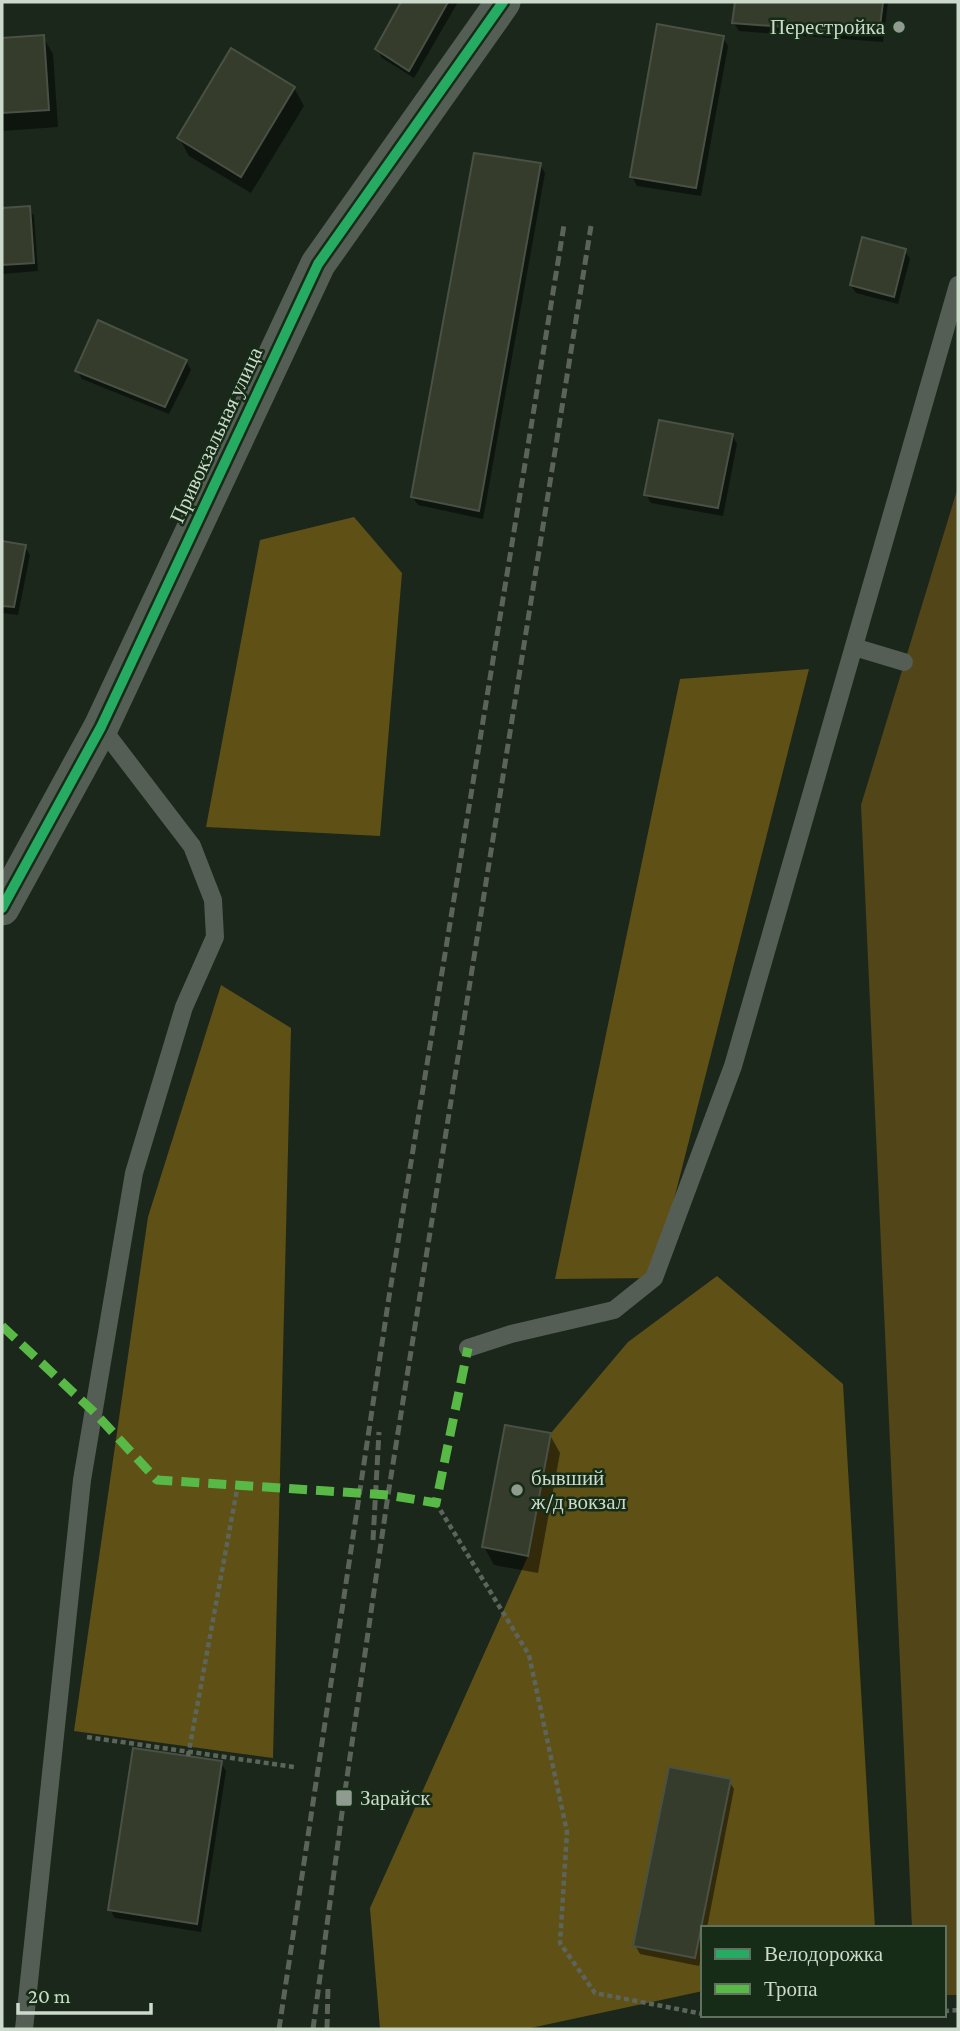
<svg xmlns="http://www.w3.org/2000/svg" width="960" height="2031" font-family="'Crimson Pro',serif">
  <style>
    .green { fill: #524518 }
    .forest { fill: #5f5016 }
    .shadow { fill: #0007 }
    .building { fill: #353c2b; stroke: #495044; stroke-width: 2 }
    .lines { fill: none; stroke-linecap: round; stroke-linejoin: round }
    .path { stroke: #5c655c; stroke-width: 4.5; stroke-dasharray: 5 3.5; stroke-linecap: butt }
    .lane { stroke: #555e55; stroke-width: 18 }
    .street { stroke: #555e55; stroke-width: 35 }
    .rail { stroke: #5b635b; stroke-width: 5; stroke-dasharray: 10 5; stroke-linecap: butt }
    .quiet { stroke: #58b947; stroke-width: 9; stroke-dasharray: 18 9; stroke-linecap: butt }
    .cycleway-casing { stroke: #162c17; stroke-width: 15 }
    .cycleway { stroke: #26ab63; stroke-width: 10 }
    .poi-dot { fill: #8e9b8e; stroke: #162c17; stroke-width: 2.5 }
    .labels { text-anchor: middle; stroke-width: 5; stroke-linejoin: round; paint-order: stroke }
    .poi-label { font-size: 21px; fill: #ccdacc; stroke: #162c17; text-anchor: start }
    .street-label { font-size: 21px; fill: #ccdacc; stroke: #162c17 }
  </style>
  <rect width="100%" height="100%" fill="#1b271b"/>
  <!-- green -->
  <path class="green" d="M958 487V1995H944V1928H912L861 805Z"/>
  <!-- forest -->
  <g class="forest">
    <path d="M354 517 402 573 380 836 206 827 260 540Z"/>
    <path d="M809 669 654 1278 555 1279 680 679Z"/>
    <path d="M221 985 291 1028 273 1758 74 1731 148 1217Z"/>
    <path d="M717 1276 843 1384 875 1928H703V1991L526 2029H380L370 1908 528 1556 551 1433 628 1342Z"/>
  </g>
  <!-- shadow -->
  <g class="shadow">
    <path d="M403 2H458L414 78 382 58 377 49Z"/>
    <path d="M737 2H888L883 42 739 31 734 23Z"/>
    <path d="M43 37 53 54 58 127 2 131V39Z"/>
    <path d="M723 38 728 46 701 196 637 186 632 177Z"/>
    <path d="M294 88 304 106 251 193 189 156 179 138Z"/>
    <path d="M540 165 545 173 483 519 418 505 413 497Z"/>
    <path d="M29 208 34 216 38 271 2 274V210Z"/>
    <path d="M905 251 910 259 898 304 856 293 851 285Z"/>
    <path d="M186 361 191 370 169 414 82 379 77 371Z"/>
    <path d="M732 435 737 444 723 516 651 503 646 494Z"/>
    <path d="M2 543 25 547 30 555 18 615 2 613Z"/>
    <path d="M550 1435 560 1453 538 1573 494 1565 484 1547Z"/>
    <path d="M221 1763 226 1771 201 1932 115 1918 110 1910Z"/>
    <path d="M729 1781 734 1789 707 1928H703V1948L699 1966 640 1954 635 1945Z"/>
  </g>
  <!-- building -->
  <g class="building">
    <path d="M401 2H448L409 71 375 49Z"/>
    <path d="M735 2H883L879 34 732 23Z"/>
    <path d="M657 24 724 36 696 188 630 177Z"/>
    <path d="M44 35 49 110 2 113V38Z"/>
    <path d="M231 48 295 87 241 177 177 138Z"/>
    <path d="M474 153 541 163 479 511 411 497Z"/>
    <path d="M30 206 34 263 2 265V208Z"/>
    <path d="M862 237 906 249 894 297 850 285Z"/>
    <path d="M98 320 187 360 165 407 75 371Z"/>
    <path d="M659 420 733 434 718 508 644 495Z"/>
    <path d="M2 541 26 545 14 607 2 606Z"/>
    <path d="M505 1425 551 1433 528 1556 482 1547Z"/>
    <path d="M133 1748 222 1761 197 1924 108 1910Z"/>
    <path d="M669 1767 731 1779 695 1958 633 1946Z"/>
  </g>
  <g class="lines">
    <!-- path -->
    <g class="path">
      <path d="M436 1503 529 1655 567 1832 560 1943 595 1993 703 2014"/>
      <path d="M87 1737 294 1767"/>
      <path d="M188 1756 238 1484"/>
      <path d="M944 2011 958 2010"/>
    </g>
    <!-- lane -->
    <g class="lane">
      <path d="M854 647 904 662"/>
      <path d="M468 1348 511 1334 614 1310 654 1278 733 1066 958 285"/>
      <path d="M24 2029 82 1480 134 1173 184 1007 215 937 213 900 192 846 101 727"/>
    </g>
    <!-- street -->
    <path class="street" d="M2 908 101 727 318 264 503 2"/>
    <!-- rail -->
    <g class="rail">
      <path d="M373 1540 379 1432"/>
      <path d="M279 2029 389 1297 564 225"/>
      <path d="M313 2029 344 1798 388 1495 591 226"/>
      <path d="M327 2029 328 1987"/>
    </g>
    <!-- quiet -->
    <path class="quiet" d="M2 1326 94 1412 157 1480 388 1495 436 1503 468 1348"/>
    <!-- cycleway casing -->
    <g class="cycleway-casing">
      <path id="cycleway" d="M2 908 101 727 318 264 503 2"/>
    </g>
    <!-- cycleway -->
    <use href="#cycleway" class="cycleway"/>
  </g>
  <!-- markers -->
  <g class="poi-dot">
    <circle cx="899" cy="27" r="7"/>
    <circle cx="517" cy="1490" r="7"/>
    <rect x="335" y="1789" width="18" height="18" rx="3.5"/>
  </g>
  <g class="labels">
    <!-- poi labels -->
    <g class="poi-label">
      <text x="885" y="34" text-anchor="end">Перестройка</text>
      <text x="531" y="1485">бывший<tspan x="531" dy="24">ж/д вокзал</tspan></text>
      <text x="360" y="1805">Зарайск</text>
    </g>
    <!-- street labels -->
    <g class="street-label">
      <text transform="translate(216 435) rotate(-65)" y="7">Привокзальная улица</text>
    </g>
  </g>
  <!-- border -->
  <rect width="960" height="2031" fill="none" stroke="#ccdacc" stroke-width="7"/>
  <!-- legend -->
  <rect x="701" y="1926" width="245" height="91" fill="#162c17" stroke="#5f725f" stroke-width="2"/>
  <rect x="715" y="1949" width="35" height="10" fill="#26ab63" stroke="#5f725f" stroke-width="2"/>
  <text x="764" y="1961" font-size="21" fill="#ccdacc">Велодорожка</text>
  <rect x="715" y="1984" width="35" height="10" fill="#58b947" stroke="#5f725f" stroke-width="2"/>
  <text x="764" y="1996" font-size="21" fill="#ccdacc">Тропа</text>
  <!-- scale -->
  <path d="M18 2003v10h133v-10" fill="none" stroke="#ccdacc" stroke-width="3.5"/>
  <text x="28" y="2003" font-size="21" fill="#ccdacc" stroke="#162c17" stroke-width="5" paint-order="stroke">20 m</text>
</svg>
